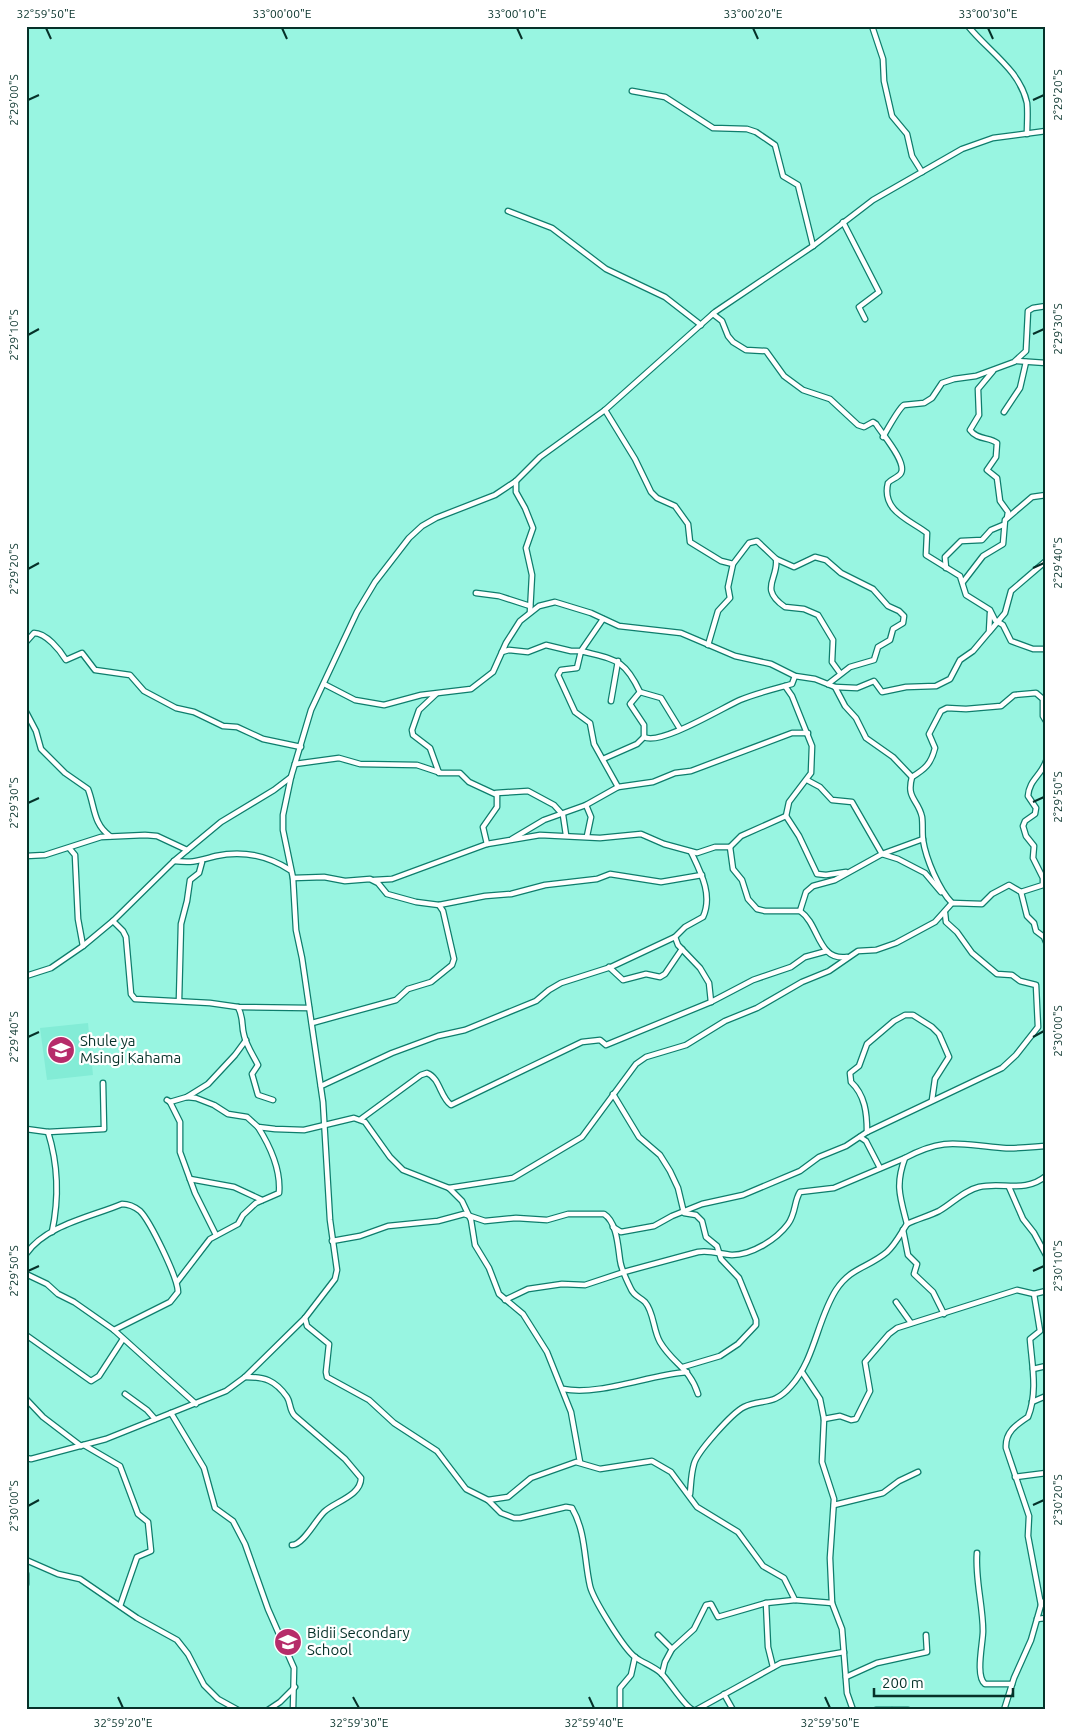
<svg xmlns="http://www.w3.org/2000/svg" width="1072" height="1736" font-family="Ubuntu,sans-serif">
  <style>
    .built { fill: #83ecd6 }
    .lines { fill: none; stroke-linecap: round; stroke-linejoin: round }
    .street-casing { stroke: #0e7d6c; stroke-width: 7 }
    .street { stroke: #fff; stroke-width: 4.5 }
    .ticks { fill: none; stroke: #063129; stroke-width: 2 }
    .labels { text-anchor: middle; stroke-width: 4.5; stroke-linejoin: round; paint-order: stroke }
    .poi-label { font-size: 15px; fill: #063129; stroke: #fff; text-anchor: start }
    .neatline { fill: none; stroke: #063129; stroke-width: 2 }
    .ticks-label { font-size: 12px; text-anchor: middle; fill: #063129 }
  </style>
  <rect width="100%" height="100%" fill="#98f5e1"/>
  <!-- built -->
  <path class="built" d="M88 1023 93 1075 47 1080 40 1028Z"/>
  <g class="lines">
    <!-- street casing -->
    <g class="street-casing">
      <g id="street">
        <path d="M872 26 883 59 884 81 892 116 907 134 912 156 922 172"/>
        <path d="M968 26C988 51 1020 70 1027 103 1028 113 1027 124 1027 134"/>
        <path d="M632 91 665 97 713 128 747 129 756 132 775 145 783 176 798 185 813 246"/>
        <path d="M508 211 552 228 606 269 665 297 701 325"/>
        <path d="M843 222 879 292 859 307 865 319"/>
        <path d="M713 314 722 321 728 336 733 342 746 350 766 351 784 376 803 390 830 399 858 425 864 427 873 422 876 424C882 434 907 462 901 473 898 478 891 479 888 483 881 511 910 520 927 533L926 555 960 576 966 595 990 610 995 620 1003 625 1011 641 1033 649H1046"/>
        <path d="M1017 361 1046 363"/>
        <path d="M993 371 978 389 979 415 970 430C977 440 990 437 997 443L996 457 987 470 997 478 1000 501 1008 512 1007 518"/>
        <path d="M605 410 635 459 651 492 657 498 675 506 688 524 690 542 721 561 733 564"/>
        <path d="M1004 412 1020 388 1026 362"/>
        <path d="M883 437C887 430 899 408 904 405L924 403 932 398 942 383 954 379 976 376 1014 362 1026 351 1028 311 1033 308 1046 306"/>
        <path d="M516 481V492L525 508 533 528 526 548 532 575 530 612"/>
        <path d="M776 559 794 567 815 557 826 560 841 573 873 589 888 606 899 611 904 616 903 623 893 629 890 640 878 647 874 660 850 667 828 684"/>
        <path d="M946 568 945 557 961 541 982 540 991 530 1003 525"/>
        <path d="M963 582 983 556 1003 544 1005 520 1032 497 1046 495"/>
        <path d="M476 593 499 596 530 606"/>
        <path d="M990 631 1005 613 1011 591 1046 561"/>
        <path d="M26 642 34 633C46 633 60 650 66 660L82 653 95 670 130 675 144 691 176 708 194 712 223 726 237 727 263 739 301 747"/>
        <path d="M708 645 718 611 730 598 728 587 733 564 749 543 757 541 776 559C779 579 758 588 785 607L804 609 818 615 833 640 832 662 840 673"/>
        <path d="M502 652 509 650 528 652 546 645 571 651H581L603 619"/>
        <path d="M324 684 355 700 384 705 421 695 471 689 493 672 506 643 520 621 539 606 555 602 591 613 619 626 681 633 735 656 771 664 795 676 815 679 835 687 845 706 856 718 866 738 893 757 912 777C906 799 918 799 922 817 923 825 922 833 923 840 926 859 939 890 952 903"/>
        <path d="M835 687 857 688 874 681 882 692 906 687 936 686 950 679 960 660 973 651 989 632 990 613"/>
        <path d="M436 694 419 710 412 730 413 735 430 748 439 773"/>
        <path d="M611 701 618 661"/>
        <path d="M26 712 36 731 41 749 65 773 88 789C95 807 93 824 110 836"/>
        <path d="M644 737C660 746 722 708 740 700 757 693 774 689 792 684L795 676"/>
        <path d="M603 759 637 744 644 737V725L630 704 640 692"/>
        <path d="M295 764 339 758 360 764 417 765 441 773H460L469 782 497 795V807L483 827 487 844"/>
        <path d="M912 777C925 769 931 764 935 748L929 734 941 711 947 708 966 709 1001 706 1014 695 1036 693 1043 699V716L1046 721"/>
        <path d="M807 780 820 787 832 800 852 802 882 854 898 859 925 873 941 892"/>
        <path d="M618 787 594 744 590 723 575 712 558 675 561 670 577 668 581 651C615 660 624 658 640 692L661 698 680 729"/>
        <path d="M496 793 528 791 554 805 563 815 566 835"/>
        <path d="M586 805 591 817 587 836"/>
        <path d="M786 816 799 836 817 874 826 875 846 872"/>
        <path d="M512 839 544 820 586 805 618 787 653 782 675 773 691 771 792 733H808"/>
        <path d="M730 847 733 869 742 880 748 899 757 909 765 911H800C820 925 817 961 847 957"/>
        <path d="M70 849 75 855 78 919 83 946"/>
        <path d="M26 856 45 855 101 837 145 835 157 836 187 850"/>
        <path d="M174 861C194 863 197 861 216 856 243 850 268 856 290 870"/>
        <path d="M293 878 324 877 345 881 370 879 378 883 387 894 416 902 439 905 485 896 511 894 545 885 597 879 610 874 661 882 702 875"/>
        <path d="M374 880 392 879 487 844 540 835 600 838 641 834 664 844 697 853 715 847H730L741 836 786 816 789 802 811 773 812 746 792 696 785 686"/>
        <path d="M1021 892 1027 916 1034 923 1036 931 1044 937 1046 942"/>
        <path d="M800 911 806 892 813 886 835 880 882 854 923 839"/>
        <path d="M113 921 123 931 126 937 131 994 135 999 210 1003 238 1007 309 1008"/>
        <path d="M675 937 678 945 700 968 709 983 711 1002"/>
        <path d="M609 967 623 980 646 974 660 977 665 974 682 949"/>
        <path d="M26 976 51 968 83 946 113 921 174 861 221 822 274 790 291 777 311 710 357 612 375 582 409 538 422 526 436 518 495 495 516 481 540 457 605 410 715 312 813 246 873 200 962 149 993 138 1046 131"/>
        <path d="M179 1000 181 924 187 901 190 880 199 873 202 862"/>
        <path d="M238 1007C244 1019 241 1024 244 1035 246 1045 253 1055 258 1065L252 1074 258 1095 273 1100"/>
        <path d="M312 1023 396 1000 408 989 431 982 452 965 454 959 443 911 439 905"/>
        <path d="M321 1086 392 1053 438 1036 465 1030 536 1001 549 990 561 983 611 967 675 937 685 927 703 917C713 895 701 873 691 852"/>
        <path d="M613 1094 639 1137 660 1155 670 1171 678 1188 684 1213 696 1215 702 1221 706 1237 717 1246 721 1259 739 1278 756 1320V1325L738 1344 720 1356 683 1367"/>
        <path d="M187 1097 208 1084 235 1055 246 1040"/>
        <path d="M167 1100 170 1102 187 1097 196 1098 214 1105 228 1114 247 1117 258 1127 275 1129 304 1130 354 1118 365 1122 390 1157 403 1170 449 1188 462 1201 471 1220 475 1245 489 1268 499 1294 523 1314 547 1352 571 1412 580 1462"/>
        <path d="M170 1102 180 1122V1152L195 1193 216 1235"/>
        <path d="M361 1119 421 1075 427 1073C440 1078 440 1097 451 1105L582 1042 600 1040 606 1045 711 1002 753 980 791 967 805 957 827 951"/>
        <path d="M26 1129 48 1132 104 1129 103 1083"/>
        <path d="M48 1132C58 1164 59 1199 52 1232"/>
        <path d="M867 1132C867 1113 865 1095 851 1082L850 1073 859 1066 867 1044 894 1021 905 1015H913L932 1027 939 1034 949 1057 935 1079 932 1100"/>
        <path d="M860 1137 866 1141 880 1168"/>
        <path d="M1046 1146C1032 1147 1017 1149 1003 1148 960 1145 946 1136 905 1158 895 1185 900 1197 907 1224 917 1219 929 1216 939 1211 953 1203 963 1191 979 1187 1002 1181 1024 1194 1046 1176"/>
        <path d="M190 1179 234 1187 262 1200"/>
        <path d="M1009 1187 1023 1219 1034 1233 1046 1255"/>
        <path d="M449 1188 513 1178 582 1137 636 1064 646 1057 686 1045 725 1021 757 1008 802 982 829 971 858 951 876 950 896 943 935 922 952 903 982 904 992 894 1009 885 1021 892 1043 885V878L1033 858 1034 846 1026 836 1023 826 1025 821 1035 814 1036 808 1028 796C1029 780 1041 776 1046 761"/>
        <path d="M613 1227 621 1232 654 1226 672 1216 702 1204 743 1195 800 1171 819 1157 846 1146 867 1132 1002 1068 1016 1055 1038 1027 1036 985 1020 981 1012 975 997 974 972 953 957 932 946 922 945 913"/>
        <path d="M903 1230 908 1255 917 1264 914 1274 933 1292 944 1314"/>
        <path d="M332 1241 360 1236 388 1226 438 1221 464 1214 485 1221 516 1218 547 1220 568 1214H604C617 1222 618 1247 620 1260 621 1269 627 1281 631 1289 634 1296 640 1297 645 1302 654 1312 653 1330 660 1342 673 1364 690 1368 698 1394"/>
        <path d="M26 1254C46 1225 91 1217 122 1204 129 1204 135 1207 140 1211 150 1221 178 1278 178 1292L170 1302 114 1330"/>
        <path d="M26 1274 47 1284 58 1294 74 1302 114 1330 196 1404"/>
        <path d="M177 1282 210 1239 238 1224 243 1215 256 1203 279 1193C281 1170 270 1146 258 1127"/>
        <path d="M1034 1294 1046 1291"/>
        <path d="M505 1300 528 1289 562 1284 585 1285 624 1272 698 1252C710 1250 720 1254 732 1255 752 1255 777 1239 788 1224 796 1213 794 1201 800 1192L834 1188 905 1158"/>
        <path d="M896 1302 911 1323"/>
        <path d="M305 1318 307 1326 329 1344 326 1372 327 1377 369 1400 394 1423 437 1451 466 1489 488 1500 501 1513 514 1518H520L566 1507 572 1508C586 1532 584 1560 590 1586 593 1599 624 1649 635 1657 643 1663 653 1666 661 1673 670 1682 684 1706 693 1710"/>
        <path d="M26 1335 91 1381 99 1376 123 1339"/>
        <path d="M1033 1369 1046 1366"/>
        <path d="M802 1372 820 1399 824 1419 822 1462 834 1499 830 1558 832 1603 842 1629 847 1693 853 1710"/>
        <path d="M245 1377C265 1377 275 1380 287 1397 291 1403 289 1410 295 1416L345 1459 361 1478C361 1496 334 1502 324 1512 315 1521 303 1545 292 1545"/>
        <path d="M563 1389C600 1396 648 1375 687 1372"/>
        <path d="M125 1394 147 1410 155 1419"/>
        <path d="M26 1399 43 1417 81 1446"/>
        <path d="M1032 1402 1046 1396"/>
        <path d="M171 1413 204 1468 215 1508 233 1521 245 1544 268 1609 294 1668 293 1710"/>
        <path d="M824 1419 840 1416 851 1420 856 1419 870 1391 865 1362 889 1334 897 1328 1017 1290 1034 1294 1040 1331 1030 1339C1032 1365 1038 1392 1028 1417 1016 1425 1005 1432 1006 1448L1029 1516 1028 1536 1041 1605 1031 1640 1014 1678 1004 1710"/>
        <path d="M84 1445 120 1466 138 1514 148 1522 151 1551 137 1557 120 1606"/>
        <path d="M26 1458 31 1459 106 1439 226 1391 245 1377 305 1318 335 1279 337 1270 330 1220 323 1102 302 958 296 930 293 878 283 830V815L291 777"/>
        <path d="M1015 1477 1046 1473"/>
        <path d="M690 1494C691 1484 691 1474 694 1464 697 1452 732 1413 744 1407 762 1398 773 1407 791 1386 815 1359 817 1320 836 1290 851 1267 868 1268 887 1252 895 1245 901 1233 907 1224"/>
        <path d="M488 1500 508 1497 531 1478 576 1462 600 1469 652 1461 671 1472 697 1507 738 1532 763 1566 784 1578 795 1600 832 1603"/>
        <path d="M834 1505 883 1493 899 1481 918 1472"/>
        <path d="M977 1553C975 1580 983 1605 983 1631 983 1643 975 1676 985 1684H1012"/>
        <path d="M26 1560 58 1574 80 1579 137 1618 177 1640 188 1654 204 1685 218 1699 238 1710"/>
        <path d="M26 1574V1584"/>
        <path d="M766 1603 768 1647 773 1667"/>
        <path d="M1041 1605 1046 1599"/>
        <path d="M1037 1619 1046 1618"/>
        <path d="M658 1635 672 1649"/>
        <path d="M662 1674 665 1662 672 1649 694 1629 706 1605 711 1604 718 1617 766 1603 795 1600"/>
        <path d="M846 1677 877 1663 927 1652 926 1635"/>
        <path d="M724 1694 733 1710"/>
        <path d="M268 1710 280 1702 295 1687"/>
        <path d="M620 1710V1688L631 1675 635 1657"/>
        <path d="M696 1710 781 1663 844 1652"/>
        <path d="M876 1710H891"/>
        <path d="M893 1710H908"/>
      </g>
    </g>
    <!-- street -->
    <use href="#street" class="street"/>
  </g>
  <!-- ticks -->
  <path class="ticks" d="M46 28 51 39M282 28 287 39M517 28 522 39M753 28 758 39M988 28 993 39M28 100 39 95M1033 100 1044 95M1033 334 1044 329M28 335 39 329M1033 568 1044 563M28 569 39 563M1033 802 1044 797M28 803 39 798M28 1037 39 1032M1033 1037 1044 1031M28 1271 39 1266M1033 1271 1044 1266M1033 1505 1044 1500M28 1506 39 1500M118 1697 123 1708M353 1697 359 1708M589 1697 594 1708M825 1697 830 1708"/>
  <!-- icons -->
  <defs>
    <g id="school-disc" transform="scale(1.4375)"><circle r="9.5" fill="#b62c6a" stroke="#fff"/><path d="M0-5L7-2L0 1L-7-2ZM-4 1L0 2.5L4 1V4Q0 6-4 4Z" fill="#fff"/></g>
  </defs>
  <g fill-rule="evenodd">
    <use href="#school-disc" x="61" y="1050"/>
    <use href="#school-disc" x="288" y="1642"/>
  </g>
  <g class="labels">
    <!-- poi labels -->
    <g class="poi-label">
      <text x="80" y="1046">Shule ya<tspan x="80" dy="17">Msingi Kahama</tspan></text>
      <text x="307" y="1638">Bidii Secondary<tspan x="307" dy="17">School</tspan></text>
    </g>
  </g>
  <!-- border -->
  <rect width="1072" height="1736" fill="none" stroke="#ffffff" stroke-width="55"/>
  <!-- scale -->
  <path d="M874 1688v8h139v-8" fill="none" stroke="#063129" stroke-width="2.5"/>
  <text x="882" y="1688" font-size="15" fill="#063129" stroke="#ffffff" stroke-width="4" paint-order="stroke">200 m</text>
  <rect x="28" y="28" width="1016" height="1680" class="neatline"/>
  <g class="ticks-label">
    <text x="46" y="18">32°59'50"E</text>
    <text x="282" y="18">33°00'00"E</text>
    <text x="517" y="18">33°00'10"E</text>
    <text x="753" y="18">33°00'20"E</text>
    <text x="988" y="18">33°00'30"E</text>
    <text transform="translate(1058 95) rotate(-90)" y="4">2°29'20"S</text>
    <text transform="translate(14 100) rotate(-90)" y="4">2°29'00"S</text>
    <text transform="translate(1058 329) rotate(-90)" y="4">2°29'30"S</text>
    <text transform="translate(14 335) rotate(-90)" y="4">2°29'10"S</text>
    <text transform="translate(1058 563) rotate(-90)" y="4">2°29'40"S</text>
    <text transform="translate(14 569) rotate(-90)" y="4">2°29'20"S</text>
    <text transform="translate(1058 797) rotate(-90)" y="4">2°29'50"S</text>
    <text transform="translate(14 803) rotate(-90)" y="4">2°29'30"S</text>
    <text transform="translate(1058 1031) rotate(-90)" y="4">2°30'00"S</text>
    <text transform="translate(14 1037) rotate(-90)" y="4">2°29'40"S</text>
    <text transform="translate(1058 1266) rotate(-90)" y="4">2°30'10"S</text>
    <text transform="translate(14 1271) rotate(-90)" y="4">2°29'50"S</text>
    <text transform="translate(1058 1500) rotate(-90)" y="4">2°30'20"S</text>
    <text transform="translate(14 1506) rotate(-90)" y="4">2°30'00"S</text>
    <text x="123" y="1727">32°59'20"E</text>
    <text x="359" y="1727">32°59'30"E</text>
    <text x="594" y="1727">32°59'40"E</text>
    <text x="830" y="1727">32°59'50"E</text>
  </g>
</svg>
